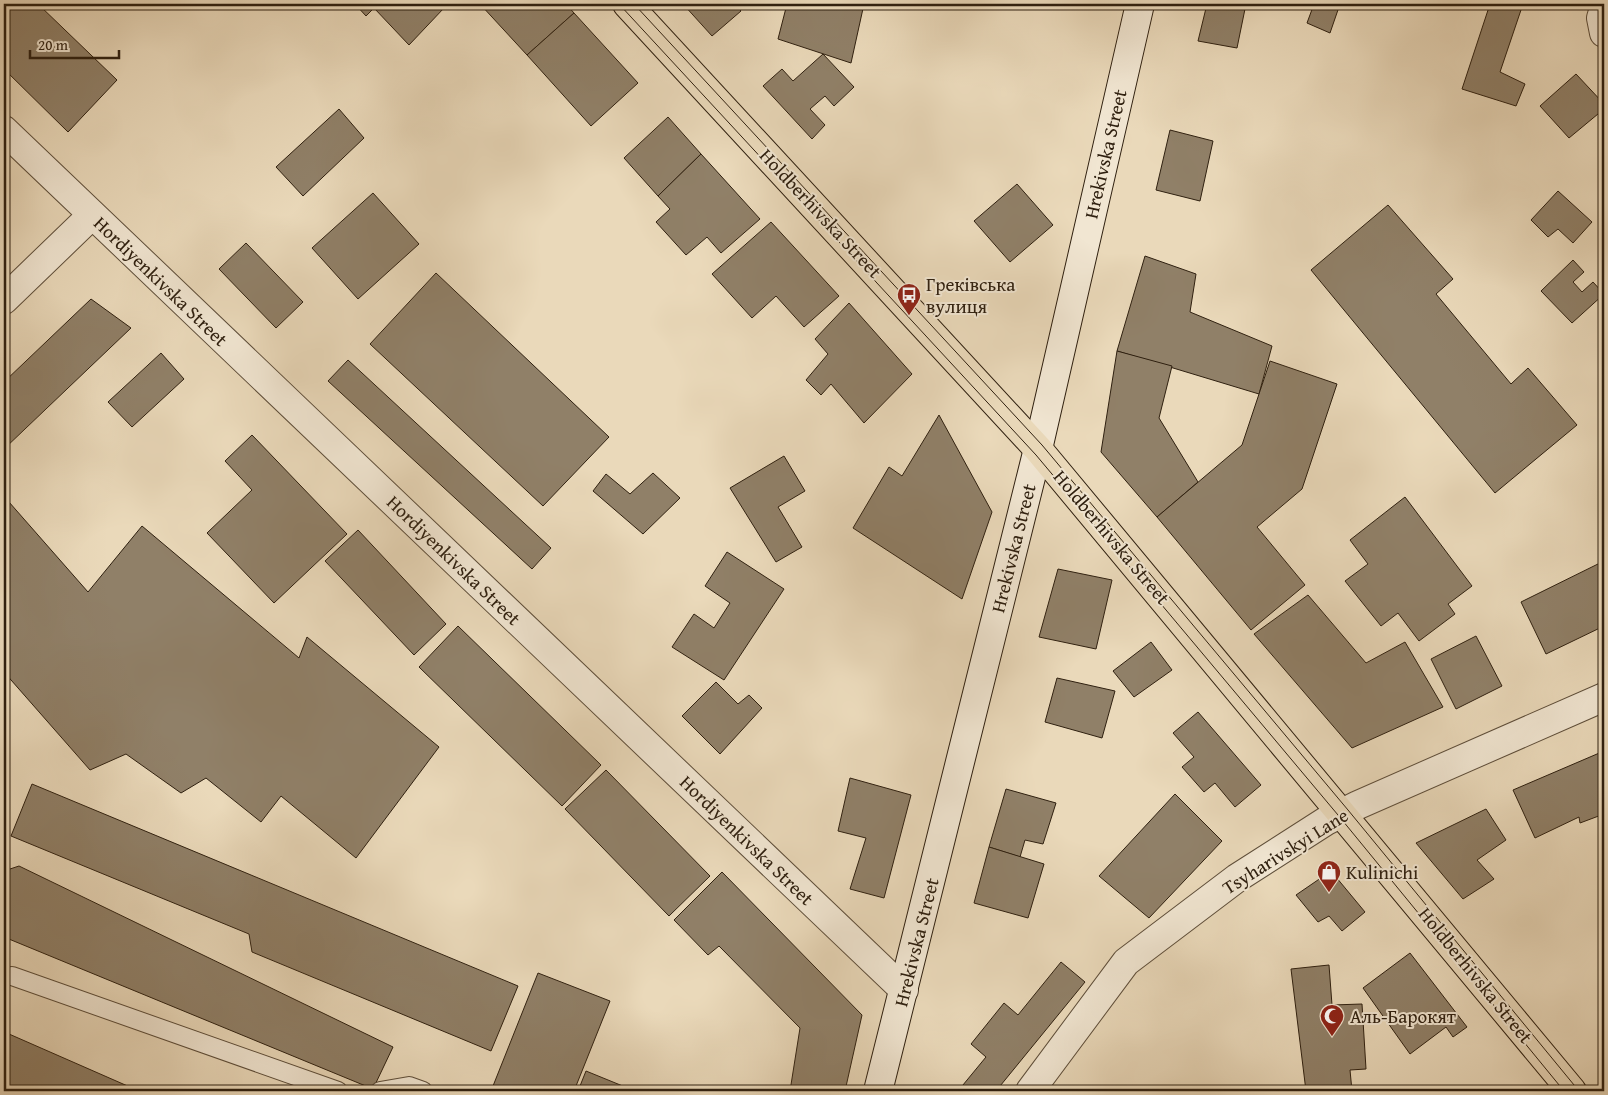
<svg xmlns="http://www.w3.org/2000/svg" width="1608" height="1095" font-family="'Gentium Book Plus',serif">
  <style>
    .building { fill: #908068; stroke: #2f2010 }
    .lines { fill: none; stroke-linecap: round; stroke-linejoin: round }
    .lane-casing { stroke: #5e4e3a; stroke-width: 20 }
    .street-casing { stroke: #5e4e3a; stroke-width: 30 }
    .secondary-casing { stroke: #2f2010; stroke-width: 30 }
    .primary-casing { stroke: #2f2010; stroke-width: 30 }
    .lane { stroke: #f1e6d2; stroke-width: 18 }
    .street { stroke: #f1e6d2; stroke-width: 28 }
    .secondary { stroke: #f1e6d2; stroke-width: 28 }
    .primary { stroke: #ead9ba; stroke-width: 28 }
    .tram { stroke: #2f2010; stroke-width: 1 }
    .labels { text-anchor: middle; stroke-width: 4; stroke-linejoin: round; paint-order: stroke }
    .street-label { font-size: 19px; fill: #2f2010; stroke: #f1e6d2 }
    .poi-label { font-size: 19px; fill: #2f2010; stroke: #f1e6d2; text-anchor: start }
  </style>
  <rect width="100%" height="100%" fill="#ead9ba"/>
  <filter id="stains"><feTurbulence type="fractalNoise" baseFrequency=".004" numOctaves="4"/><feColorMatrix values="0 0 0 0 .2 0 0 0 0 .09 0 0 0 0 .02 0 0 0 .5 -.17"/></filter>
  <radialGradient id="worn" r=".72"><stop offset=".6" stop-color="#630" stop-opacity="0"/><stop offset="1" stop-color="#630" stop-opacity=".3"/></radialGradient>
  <!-- building -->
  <g class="building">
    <path d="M4 4H38L117 80 68 132 4 69Z"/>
    <path d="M355 4H406L409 7 412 4H441L444 8 409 45 374 8 366 16Z"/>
    <path d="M480 4H566L574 13 527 55Z"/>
    <path d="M683 4H735L741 11 712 36Z"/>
    <path d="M787 4H864L851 63 778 39Z"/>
    <path d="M1207 4H1246L1237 48 1198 41Z"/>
    <path d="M1314 4H1340L1330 33 1307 23Z"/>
    <path d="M1490 4H1523L1500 72 1525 84 1516 106 1462 89Z"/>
    <path d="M574 13 638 83 591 126 527 55Z"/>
    <path d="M823 54 854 87 834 106 825 96 810 109 825 125 812 139 763 86 782 69 793 81Z"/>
    <path d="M1576 74 1604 104V109L1569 138 1540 106Z"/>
    <path d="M339 109 364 138 303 196 276 167Z"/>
    <path d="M668 117 701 154 658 196 624 158Z"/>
    <path d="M1170 130 1213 141 1200 201 1156 190Z"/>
    <path d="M701 154 760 219 721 253 707 237 686 255 656 222 670 209 658 196Z"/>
    <path d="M1017 184 1053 225 1010 262 974 221Z"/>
    <path d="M1558 191 1592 222 1573 243 1558 229 1548 237 1531 220Z"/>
    <path d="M373 193 419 244 358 299 312 248Z"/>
    <path d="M1388 205 1453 279 1436 294 1511 384 1528 368 1577 425 1495 493 1311 270Z"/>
    <path d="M771 222 839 296 804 327 776 296 752 318 712 274Z"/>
    <path d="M246 243 303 302 276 328 219 269Z"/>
    <path d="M1145 256 1196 274 1190 312 1272 346 1259 394 1117 351Z"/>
    <path d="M1573 260 1584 272 1573 282 1582 292 1593 282 1604 294 1572 323 1541 291Z"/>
    <path d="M436 273 609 437 543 506 370 344Z"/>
    <path d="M91 299 131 328 4 449V382Z"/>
    <path d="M849 303 912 374 864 423 831 384 821 395 806 380 828 354 815 339Z"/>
    <path d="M1117 351 1172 366 1159 418 1198 482 1157 517 1101 452Z"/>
    <path d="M161 353 184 379 132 427 108 402Z"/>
    <path d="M348 360 551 548 532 569 328 381Z"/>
    <path d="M1270 361 1337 384 1302 489 1257 527 1305 585 1251 630 1157 517 1242 445Z"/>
    <path d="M939 415 992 512 962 599 853 528 889 467 902 476Z"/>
    <path d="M252 435 347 534 274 603 207 533 252 490 225 461Z"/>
    <path d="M784 456 805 491 778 507 802 547 776 562 730 488Z"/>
    <path d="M653 473 680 498 643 534 593 491 606 474 630 494Z"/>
    <path d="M1405 497 1472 586 1448 604 1455 614 1419 641 1398 613 1381 626 1345 581 1368 564 1350 540Z"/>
    <path d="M9 502 88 592 142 526 299 658 307 637 439 747 356 858 281 796 261 822 206 778 181 793 126 754 90 770 4 672V507Z"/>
    <path d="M358 530 446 624 414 655 325 561Z"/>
    <path d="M727 552 784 589 724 680 672 647 694 614 714 628 730 603 705 586Z"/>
    <path d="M1604 561V626L1546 654 1521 602Z"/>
    <path d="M1058 569 1112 580 1096 649 1039 637Z"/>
    <path d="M1308 595 1366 663 1405 642 1443 707 1352 748 1254 634Z"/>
    <path d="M458 626 601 765 562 806 419 667Z"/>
    <path d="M1476 636 1502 686 1456 709 1431 659Z"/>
    <path d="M1151 642 1172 670 1134 697 1113 671Z"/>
    <path d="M1057 678 1115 691 1102 738 1045 722Z"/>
    <path d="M716 682 738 704 749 695 762 708 720 754 682 716Z"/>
    <path d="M1198 712 1261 785 1235 807 1215 783 1204 792 1182 767 1194 757 1173 733Z"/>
    <path d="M1604 751V814L1580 823 1579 817 1535 838 1513 790Z"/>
    <path d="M606 770 710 876 669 916 565 809Z"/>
    <path d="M850 778 911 795 884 898 850 889 866 838 838 831Z"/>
    <path d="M32 784 518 986 491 1051 252 952 249 934 11 836Z"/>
    <path d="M1006 789 1056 803 1043 844 1025 840 1020 857 989 847Z"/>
    <path d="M1175 794 1222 841 1149 918 1099 876Z"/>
    <path d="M1486 809 1506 840 1477 860 1494 879 1463 899 1416 843Z"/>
    <path d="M989 847 1044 864 1028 918 974 903Z"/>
    <path d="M19 866 393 1047 373 1089 4 937V871Z"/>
    <path d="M1331 871 1365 912 1342 931 1329 916 1318 922 1296 895Z"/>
    <path d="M722 872 862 1015 845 1091H790L800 1028 719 946 708 955 674 920Z"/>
    <path d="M1410 953 1467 1027 1453 1037 1446 1027 1410 1054 1363 988Z"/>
    <path d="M1061 962 1085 982 996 1091H958L986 1057 971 1044 1004 1003 1018 1015Z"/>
    <path d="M1329 965 1332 1005 1362 1004 1366 1069 1350 1070 1352 1091H1306L1291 969Z"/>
    <path d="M538 973 610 1001 574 1091H506L493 1086Z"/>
    <path d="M9 1034 139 1091H4V1046Z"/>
    <path d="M586 1071 635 1091H578Z"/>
  </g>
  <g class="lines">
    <!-- lane casing -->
    <g class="lane-casing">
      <g id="lane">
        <path d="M12 976 338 1091"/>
        <path d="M380 1091 409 1086 423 1091"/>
      </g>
    </g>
    <!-- street casing -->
    <g class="street-casing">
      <g id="street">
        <path d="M1604 8 1601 18 1604 33"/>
        <path d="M4 130 904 990"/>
        <path d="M4 300 92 215"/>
        <path d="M1030 1091 1126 962 1237 878 1326 821 1358 805 1604 697"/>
      </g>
    </g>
    <!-- secondary casing -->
    <g class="secondary-casing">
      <path id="secondary" d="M878 1091 1038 449 1140 4"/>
    </g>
    <!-- primary casing -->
    <g class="primary-casing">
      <path id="primary" d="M627 4 1038 449 1572 1091"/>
    </g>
    <!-- lane -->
    <use href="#lane" class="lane"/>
    <!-- street -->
    <use href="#street" class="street"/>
    <!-- secondary -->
    <use href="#secondary" class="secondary"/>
    <!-- primary -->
    <use href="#primary" class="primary"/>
    <!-- tram -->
    <g class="tram">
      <path d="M619 4 1036 455 1338 815 1564 1091"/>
      <path d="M634 4 1042 445 1348 810 1579 1091"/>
    </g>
  </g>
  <!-- icons -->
  <defs>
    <g id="bus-pin" transform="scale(1.25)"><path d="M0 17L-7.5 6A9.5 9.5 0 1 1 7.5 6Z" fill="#8f2418" stroke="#f1e6d2"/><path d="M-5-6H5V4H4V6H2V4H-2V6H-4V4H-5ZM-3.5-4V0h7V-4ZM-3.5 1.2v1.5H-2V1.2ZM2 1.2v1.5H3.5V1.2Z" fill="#fff"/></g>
    <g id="shop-pin" transform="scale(1.25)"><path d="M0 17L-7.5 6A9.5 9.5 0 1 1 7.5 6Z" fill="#8f2418" stroke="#f1e6d2"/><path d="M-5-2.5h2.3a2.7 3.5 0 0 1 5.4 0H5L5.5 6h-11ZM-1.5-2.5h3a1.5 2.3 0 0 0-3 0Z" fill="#fff"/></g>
    <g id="mosque-pin" transform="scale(1.25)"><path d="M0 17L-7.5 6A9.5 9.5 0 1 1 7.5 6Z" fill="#8f2418" stroke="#f1e6d2"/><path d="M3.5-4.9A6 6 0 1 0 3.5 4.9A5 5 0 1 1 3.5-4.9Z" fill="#fff"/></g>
  </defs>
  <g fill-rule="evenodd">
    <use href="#bus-pin" x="909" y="295"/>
    <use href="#shop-pin" x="1329" y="872"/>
    <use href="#mosque-pin" x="1332" y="1016"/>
  </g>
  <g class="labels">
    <!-- street labels -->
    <g class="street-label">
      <text transform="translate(1105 154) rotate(-77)" y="7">Hrekivska Street</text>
      <text transform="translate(821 213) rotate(47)" y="7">Holdberhivska Street</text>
      <text transform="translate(161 281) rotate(44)" y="7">Hordiyenkivska Street</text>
      <text transform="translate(1112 537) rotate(50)" y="7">Holdberhivska Street</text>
      <text transform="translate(1013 548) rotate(-76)" y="7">Hrekivska Street</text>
      <text transform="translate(454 560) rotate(44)" y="7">Hordiyenkivska Street</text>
      <text transform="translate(747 840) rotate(44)" y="7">Hordiyenkivska Street</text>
      <text transform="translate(1285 851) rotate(-32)" y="7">Tsyharivskyi Lane</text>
      <text transform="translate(916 942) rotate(-76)" y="7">Hrekivska Street</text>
      <text transform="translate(1476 975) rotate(51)" y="7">Holdberhivska Street</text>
    </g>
    <!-- poi labels -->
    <g class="poi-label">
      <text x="926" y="291">Греківська<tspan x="926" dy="22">вулиця</tspan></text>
      <text x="1346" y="879">Kulinichi</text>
      <text x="1350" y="1023">Аль-Барокят</text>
    </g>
  </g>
  <!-- margin -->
  <rect width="1608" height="1095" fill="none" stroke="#ead9ba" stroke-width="20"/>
  <rect x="5" y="5" width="1598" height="1085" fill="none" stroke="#2f2010" stroke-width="2.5"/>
  <rect x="10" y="10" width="1588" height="1075" fill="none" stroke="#2f2010"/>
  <!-- scale -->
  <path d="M30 50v8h89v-8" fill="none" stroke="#2f2010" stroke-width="2.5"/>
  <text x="38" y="50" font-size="15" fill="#2f2010" stroke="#f1e6d2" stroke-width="4" paint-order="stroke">20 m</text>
  <rect width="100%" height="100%" filter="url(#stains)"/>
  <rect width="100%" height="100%" fill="url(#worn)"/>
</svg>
